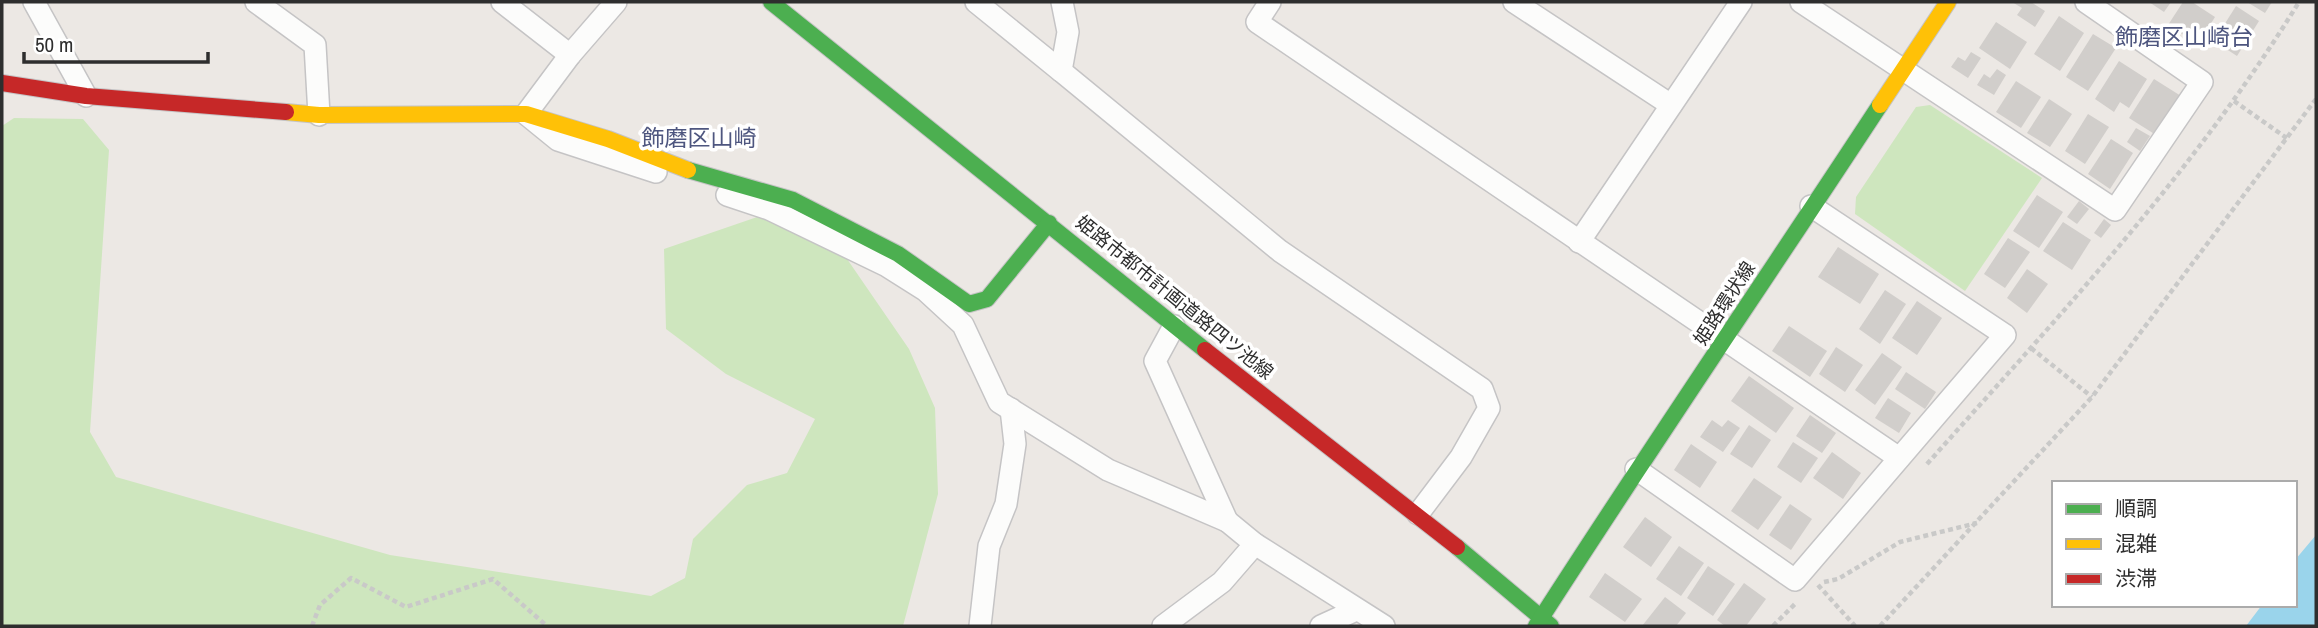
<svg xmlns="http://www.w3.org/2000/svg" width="2318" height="628" font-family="'Archivo Narrow','Noto Sans JP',sans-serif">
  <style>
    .green { fill: #cee6be }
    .water { fill: #9ad4eb }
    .building { fill: #d1cecb }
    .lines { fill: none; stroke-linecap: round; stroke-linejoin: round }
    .street-casing { stroke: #c5c4c5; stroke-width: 24 }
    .fast-casing { stroke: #c5c4c5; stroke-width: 18 }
    .slow-casing { stroke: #c5c4c5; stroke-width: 18 }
    .jam-casing { stroke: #c5c4c5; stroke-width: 18 }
    .path { stroke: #c9c9c8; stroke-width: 4.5; stroke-dasharray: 5 3.5; stroke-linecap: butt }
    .street { stroke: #fcfcfb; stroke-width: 21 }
    .fast { stroke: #4caf50; stroke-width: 16 }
    .slow { stroke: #ffc107; stroke-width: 16 }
    .jam { stroke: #c62828; stroke-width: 16 }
    .labels { text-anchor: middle; stroke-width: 7; stroke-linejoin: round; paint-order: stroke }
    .street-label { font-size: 19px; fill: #2e2e2e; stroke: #fff }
    .quarter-label { font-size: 23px; fill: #4e567f; stroke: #fff }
  </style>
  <rect width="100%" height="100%" fill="#ece8e4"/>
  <!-- green -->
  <g class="green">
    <path d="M1930 105 2042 178 1965 291 1855 214 1856 197 1916 107Z"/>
    <path d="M14 118 83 119 109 150 90 432 116 477 390 555 651 596 685 578 693 539 747 485 787 473 815 419 726 374 666 329 664 249 763 215 845 256 909 349 935 408 938 494 903 626H2V126Z"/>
  </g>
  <!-- water -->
  <path class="water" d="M2316 535V626H2246L2262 605H2295V560Z"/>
  <!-- building -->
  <g class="building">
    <path d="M2012 2H2031L2045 11 2035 27 2017 15 2022 8Z"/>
    <path d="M2149 2H2171L2164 12Z"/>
    <path d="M2183 2H2192L2215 17 2198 44 2168 25Z"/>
    <path d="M2247 2H2272L2265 13Z"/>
    <path d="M2236 6 2259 21 2237 56 2214 41Z"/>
    <path d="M2059 16 2084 33 2060 71 2034 54Z"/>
    <path d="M1996 22 2027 42 2010 69 1979 48Z"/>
    <path d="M2093 34 2116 48 2088 91 2066 77Z"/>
    <path d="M1971 52 1981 58 1968 78 1951 67 1958 57 1965 61Z"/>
    <path d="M2119 61 2147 79 2129 108 2120 102 2114 112 2095 99Z"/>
    <path d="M1997 69 2006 75 1994 95 1977 85 1984 74 1990 78Z"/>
    <path d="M2154 79 2181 96 2156 135 2129 118Z"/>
    <path d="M2016 81 2041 97 2021 128 1996 112Z"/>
    <path d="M2049 99 2072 114 2050 147 2027 133Z"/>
    <path d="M2088 114 2109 127 2085 164 2065 151Z"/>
    <path d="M2136 128 2150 136 2140 151 2127 142Z"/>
    <path d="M2111 139 2133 153 2110 189 2088 174Z"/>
    <path d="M2037 195 2063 212 2039 248 2013 231Z"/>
    <path d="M2079 201 2089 209 2077 224 2067 217Z"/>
    <path d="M2104 219 2111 225 2101 238 2094 233Z"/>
    <path d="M2063 222 2091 240 2072 270 2043 251Z"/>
    <path d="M2008 238 2030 252 2005 288 1984 274Z"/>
    <path d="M1838 247 1879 274 1860 304 1818 277Z"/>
    <path d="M2027 269 2048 284 2027 313 2007 298Z"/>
    <path d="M1885 290 1906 304 1880 344 1859 329Z"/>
    <path d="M1917 301 1942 318 1917 355 1892 338Z"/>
    <path d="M1789 326 1827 351 1810 377 1772 351Z"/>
    <path d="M1836 347 1863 365 1845 392 1819 374Z"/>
    <path d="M1882 353 1902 367 1875 405 1855 390Z"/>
    <path d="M1906 372 1936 392 1925 409 1895 389Z"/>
    <path d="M1749 376 1794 408 1776 433 1731 401Z"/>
    <path d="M1888 398 1911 413 1899 433 1875 418Z"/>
    <path d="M1810 415 1836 433 1822 453 1796 436Z"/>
    <path d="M1712 420 1722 427 1728 420 1740 428 1723 452 1700 437Z"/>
    <path d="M1749 425 1771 440 1752 468 1730 454Z"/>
    <path d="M1793 442 1818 458 1801 483 1777 467Z"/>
    <path d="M1691 444 1717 462 1700 488 1674 470Z"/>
    <path d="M1832 452 1861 473 1843 499 1813 478Z"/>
    <path d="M1754 478 1782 497 1758 530 1731 511Z"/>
    <path d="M1790 504 1812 519 1791 550 1769 535Z"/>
    <path d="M1645 517 1672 537 1651 567 1623 547Z"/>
    <path d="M1679 546 1704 563 1681 596 1656 579Z"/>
    <path d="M1708 566 1735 584 1713 616 1687 598Z"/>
    <path d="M1605 573 1642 599 1625 622 1589 597Z"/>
    <path d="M1744 583 1766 599 1746 626H1725L1717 620Z"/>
    <path d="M1665 597 1686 613 1676 626H1642Z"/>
  </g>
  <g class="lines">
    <!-- street casing -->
    <g class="street-casing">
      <g id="street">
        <path d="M34 2 86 96"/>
        <path d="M256 2 315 45 319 115"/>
        <path d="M502 2 570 55"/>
        <path d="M616 2 570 55 526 114 558 140 656 172"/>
        <path d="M976 2 1061 71"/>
        <path d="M1062 2 1068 32 1061 71 1280 251 1482 389 1489 408 1461 457 1418 514"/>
        <path d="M1270 2 1257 22 1899 458"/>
        <path d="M1514 2 1671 105"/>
        <path d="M1801 2 2115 210 2202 82 2086 2"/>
        <path d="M727 195 769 209 887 266 925 290 963 325 999 402 1108 470 1227 521"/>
        <path d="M1579 242 1741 2"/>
        <path d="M1174 326 1155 361 1227 521 1255 544 1384 626"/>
        <path d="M1636 469 1795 580 2005 335 1811 206"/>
        <path d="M980 626 989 546 1006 504 1015 444 1011 409"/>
        <path d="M1163 626 1222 582 1255 544"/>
        <path d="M1321 626 1356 610"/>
      </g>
    </g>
    <!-- fast casing -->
    <g class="fast-casing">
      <g id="fast">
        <path d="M771 2 1205 350"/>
        <path d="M688 170 793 200 898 254 969 304 987 299 1049 223"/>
        <path d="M1457 547 1551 626"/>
        <path d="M1536 626C1648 451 1766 279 1880 105"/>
      </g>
    </g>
    <!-- slow casing -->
    <g class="slow-casing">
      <g id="slow">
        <path d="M1880 105 1948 2"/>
        <path d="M286 112 319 115 526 114 608 139 688 170"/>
      </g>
    </g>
    <!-- jam casing -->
    <g class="jam-casing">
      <g id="jam">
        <path d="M2 83 86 96 286 112"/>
        <path d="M1205 350 1457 547"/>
      </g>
    </g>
    <!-- path -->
    <g class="path">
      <path d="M2234 101 2288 139"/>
      <path d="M2031 348 2092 397"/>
      <path d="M1927 464C2059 316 2195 171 2299 2"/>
      <path d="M1824 582 1838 579 1900 542 1977 523"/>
      <path d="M1818 585 1855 626"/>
      <path d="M312 626 320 605 351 578 406 607 493 579 547 626"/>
      <path d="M1773 626 1796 603"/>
      <path d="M1880 626 2092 397 2316 99"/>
    </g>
    <!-- street -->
    <use href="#street" class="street"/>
    <!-- fast -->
    <use href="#fast" class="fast"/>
    <!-- slow -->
    <use href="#slow" class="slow"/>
    <!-- jam -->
    <use href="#jam" class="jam"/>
  </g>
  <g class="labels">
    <!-- street labels -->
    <g class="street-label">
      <text transform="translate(1175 297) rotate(39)" y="7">姫路市都市計画道路四ツ池線</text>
      <text transform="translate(1724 303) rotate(-57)" y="7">姫路環状線</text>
    </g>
    <!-- quarter labels -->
    <g class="quarter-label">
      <text x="2184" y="45">飾磨区山崎台</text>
      <text x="699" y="146">飾磨区山崎</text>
    </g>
  </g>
  <!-- border -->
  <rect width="2318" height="628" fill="none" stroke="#2e2e2e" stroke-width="7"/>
  <!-- legend -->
  <rect x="2052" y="481" width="245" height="126" fill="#ffffff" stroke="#ababab" stroke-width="2"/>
  <rect x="2066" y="504" width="35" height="10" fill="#4caf50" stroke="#ababab" stroke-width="2"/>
  <text x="2115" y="516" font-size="21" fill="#2e2e2e">順調</text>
  <rect x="2066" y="539" width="35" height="10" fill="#ffc107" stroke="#ababab" stroke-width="2"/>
  <text x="2115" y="551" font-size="21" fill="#2e2e2e">混雑</text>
  <rect x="2066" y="574" width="35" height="10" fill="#c62828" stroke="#ababab" stroke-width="2"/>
  <text x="2115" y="586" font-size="21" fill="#2e2e2e">渋滞</text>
  <!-- scale -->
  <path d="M24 52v10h184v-10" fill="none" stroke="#2e2e2e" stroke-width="3.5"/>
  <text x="35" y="52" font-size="21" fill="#2e2e2e" stroke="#ffffff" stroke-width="5" paint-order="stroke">50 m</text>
</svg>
